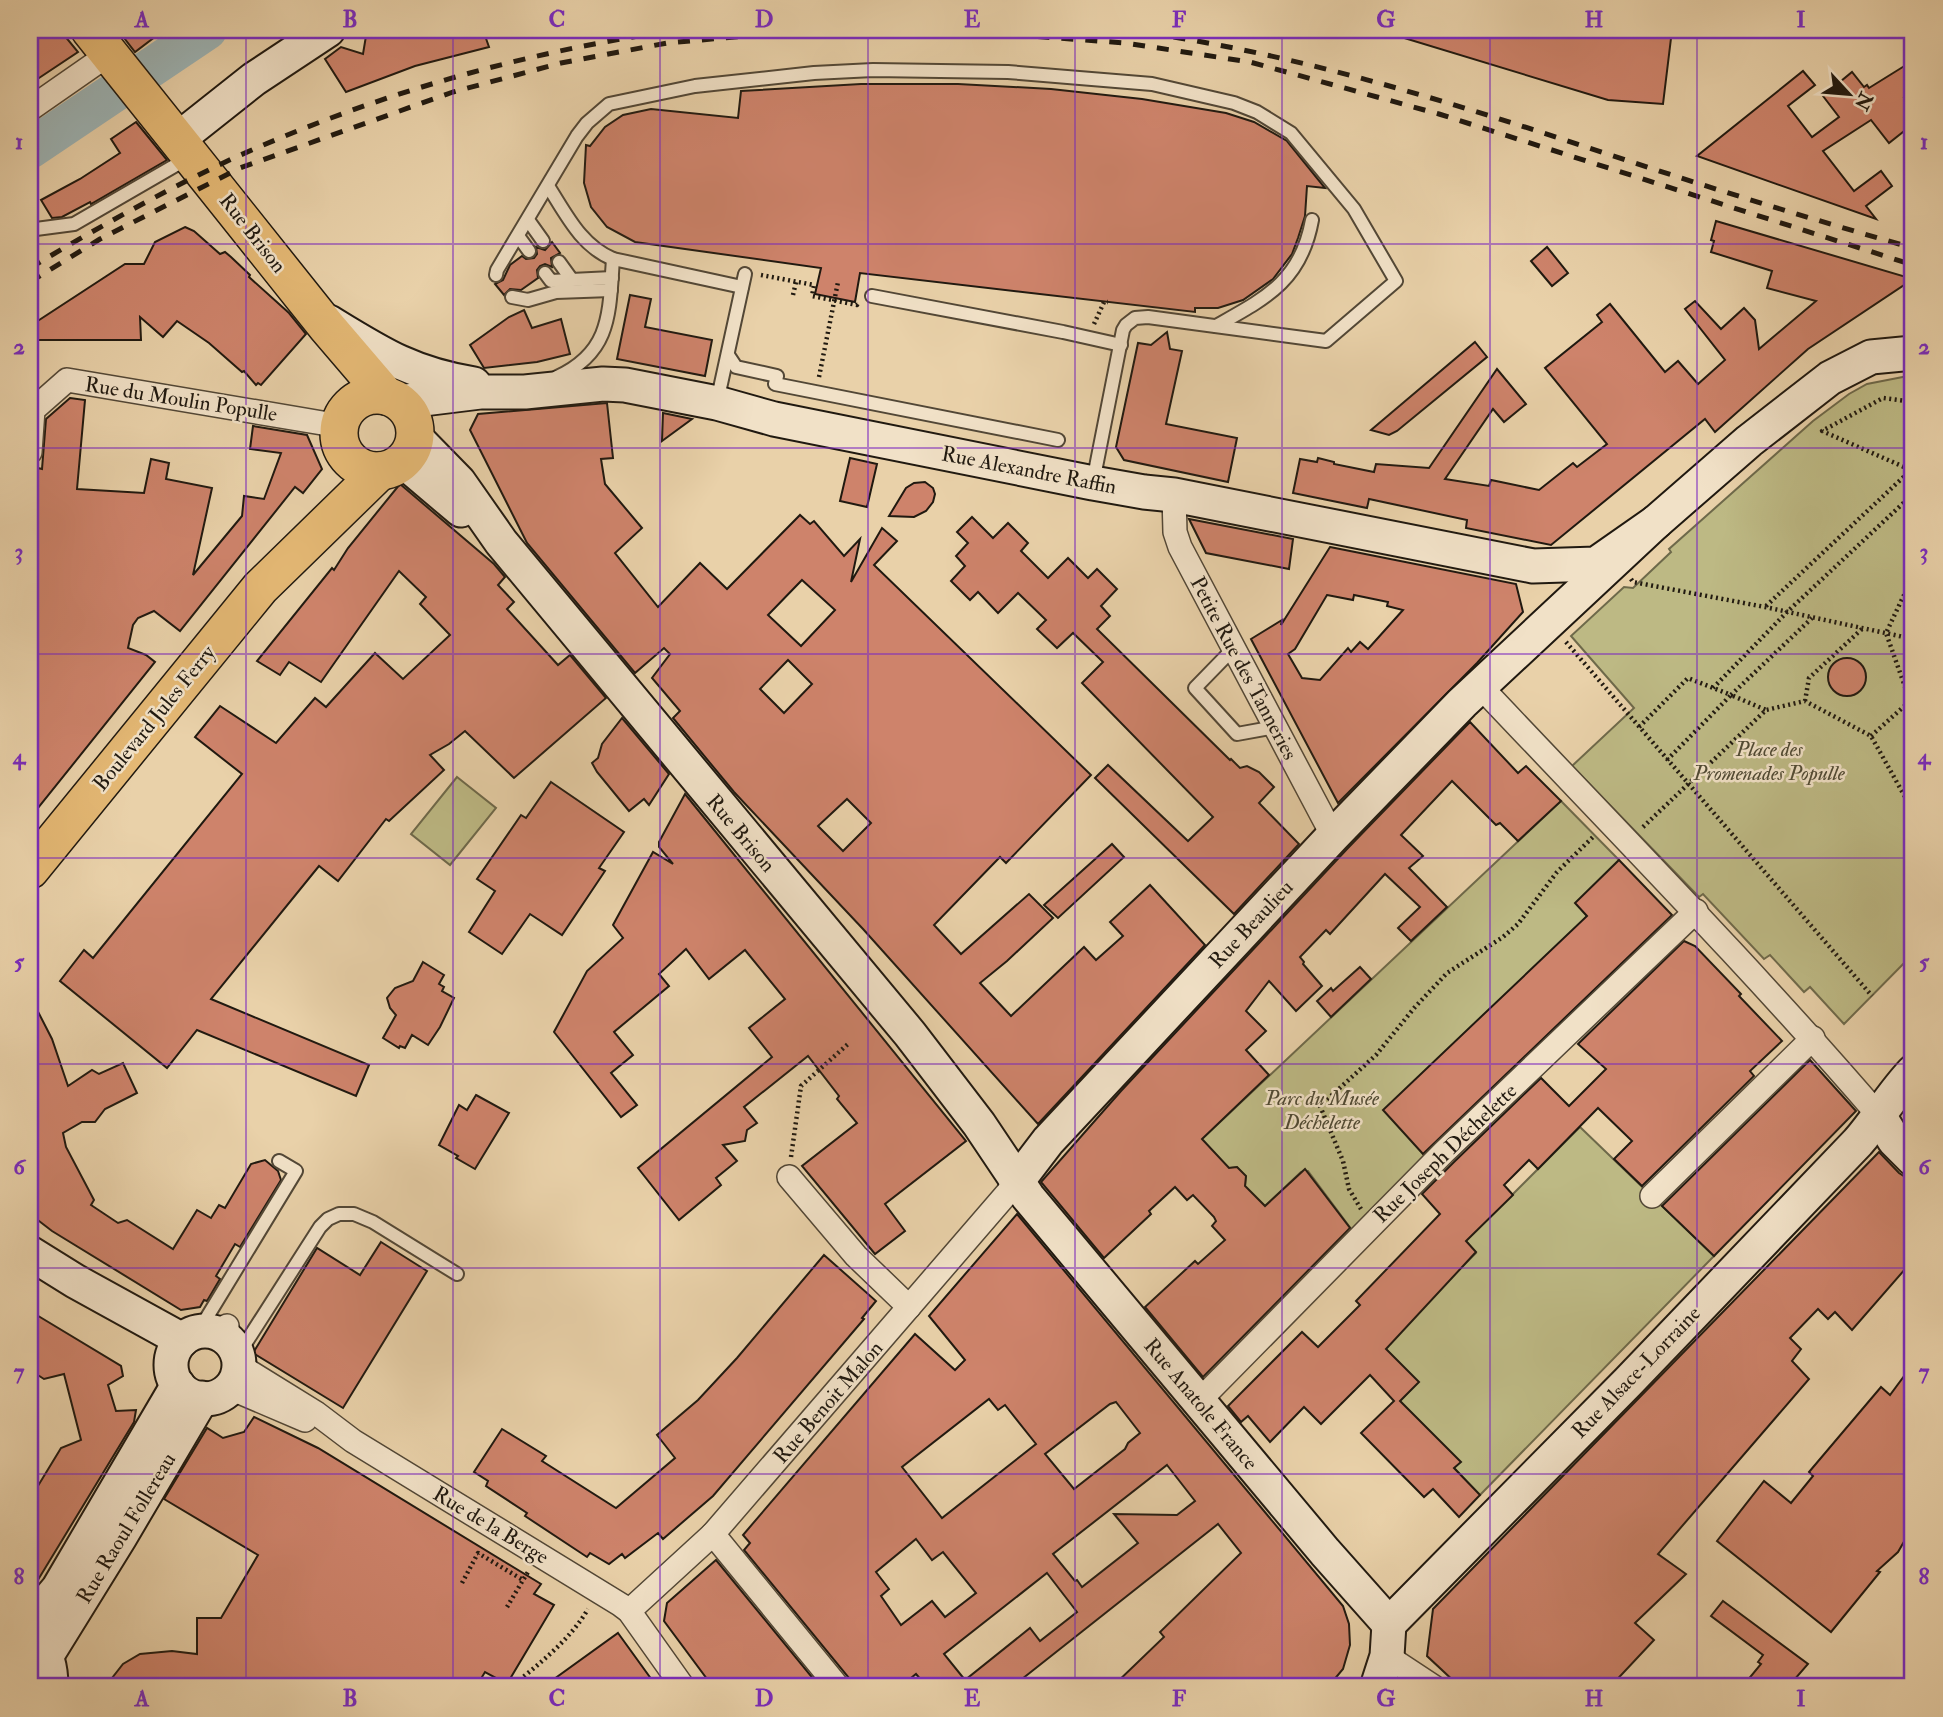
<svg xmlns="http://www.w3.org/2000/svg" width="1943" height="1717" font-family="'IM FELL Double Pica',serif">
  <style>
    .green { fill: #bdb984; stroke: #6e694a; stroke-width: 2 }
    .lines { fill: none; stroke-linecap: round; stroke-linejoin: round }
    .river { stroke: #9db4b5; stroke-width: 40 }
    .building { fill: #ce836b; stroke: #201910; stroke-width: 2; fill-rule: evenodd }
    .lane-casing { stroke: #524736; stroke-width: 16 }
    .street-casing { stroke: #524736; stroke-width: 26 }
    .secondary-casing { stroke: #201910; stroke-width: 37 }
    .primary-casing { stroke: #201910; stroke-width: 40 }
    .path { stroke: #201910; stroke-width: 4.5; stroke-dasharray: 2 3.5; stroke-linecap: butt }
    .lane { stroke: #f1e1c7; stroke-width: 12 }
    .street { stroke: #f1e1c7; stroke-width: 23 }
    .secondary { stroke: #f1e1c7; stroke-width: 33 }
    .primary { stroke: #e4b874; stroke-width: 37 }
    .rail { stroke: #201910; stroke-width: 5; stroke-dasharray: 12 12; stroke-linecap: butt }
    .grid { fill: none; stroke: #7b2cbf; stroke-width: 2; stroke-opacity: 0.55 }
    .labels { text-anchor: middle; stroke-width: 5; stroke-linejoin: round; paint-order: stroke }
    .street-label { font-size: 21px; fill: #201910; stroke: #f1e1c7 }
    .park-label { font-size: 21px; font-style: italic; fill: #4f4933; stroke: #f1e1c7 }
    .neatline { fill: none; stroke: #7b2cbf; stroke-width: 2.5 }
    .grid-label { font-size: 23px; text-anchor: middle; font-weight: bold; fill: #7b2cbf }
  </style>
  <rect width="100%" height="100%" fill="#e9d1a9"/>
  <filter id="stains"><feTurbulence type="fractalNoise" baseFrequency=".00286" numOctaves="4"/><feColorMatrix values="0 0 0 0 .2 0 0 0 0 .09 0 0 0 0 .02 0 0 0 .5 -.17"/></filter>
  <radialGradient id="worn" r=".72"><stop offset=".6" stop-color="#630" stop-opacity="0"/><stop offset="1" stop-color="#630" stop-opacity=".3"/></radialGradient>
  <!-- green -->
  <g class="green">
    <path d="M1913 375V954L1844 1024 1810 987 1804 992 1770 955 1764 959 1703 894 1699 897 1572 766 1634 708 1571 636 1624 587 1633 588 1671 552 1669 549 1813 421 1849 394 1867 384Z"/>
    <path d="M457 777 496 808 450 865 411 834Z"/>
    <path d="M1561 801 1619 860 1576 903 1587 916 1405 1132 1426 1157 1352 1230 1308 1171 1301 1172 1265 1206 1245 1186 1246 1176 1237 1167 1229 1168 1201 1140Z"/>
    <path d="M1580 1127 1714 1256 1480 1495 1454 1468 1460 1462 1400 1401 1418 1382 1379 1342 1452 1277 1476 1253 1466 1241Z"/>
  </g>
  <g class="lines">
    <!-- river -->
    <path class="river" d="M30 149 207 30"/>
  </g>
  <!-- building -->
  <g class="building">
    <path d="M30 30H60L78 52 30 84Z"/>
    <path d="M118 30H164L135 52Z"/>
    <path d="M367 30H483L489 47 415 66 346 92 325 59 341 47 363 54Z"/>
    <path d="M1391 30H1672L1663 104 1608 100 1391 34Z"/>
    <path d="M1906 65 1913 75V91L1904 98 1913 111V124L1889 143 1871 120 1823 151 1854 191 1881 171 1892 186 1866 206 1876 219 1697 156 1803 71 1815 85 1788 106 1812 137 1839 117 1823 96 1852 72 1864 87 1867 85 1869 88Z"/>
    <path d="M861 84H958L1051 89 1142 99 1226 113 1254 122 1287 141 1325 188 1307 186 1305 216 1298 238 1292 254 1273 279 1243 300 1218 308H1195V312L860 273 855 302 815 294 821 268 635 242 607 227 591 207 584 183 586 145 590 146 605 127 623 115 651 109 738 118 741 91Z"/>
    <path d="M136 122 167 160 91 204 90 202 62 217 52 218 41 200 80 179 120 153 111 139Z"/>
    <path d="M1716 221 1913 279 1808 349 1715 432 1705 419 1551 545 1466 528 1467 520 1369 499 1367 508 1293 493 1300 459 1317 462 1318 458 1334 462V464L1374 472 1376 464 1429 468 1497 369 1526 404 1504 422 1493 409 1445 479 1489 486 1491 480 1539 490 1573 463 1577 467 1607 444 1545 368 1602 322 1597 315 1610 304 1665 372 1678 361 1698 384 1725 360 1685 309 1695 301 1721 329 1744 308 1755 320 1759 349 1816 301 1767 288 1772 271 1711 252 1714 241 1711 240Z"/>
    <path d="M185 227 194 231 220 254 225 252 231 257 250 275 249 277 289 313 306 334 261 385 258 383 256 385 244 371 242 372 209 343 177 321 163 337 140 317 141 340H30V326L125 264H144L155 242Z"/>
    <path d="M552 242 560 253 551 258 552 267 545 264 540 266 537 270 538 278 521 290 510 289 504 295 495 284 503 280 510 265 522 256 526 259 534 258 537 254 536 247 545 250Z"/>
    <path d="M1547 247 1568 273 1552 286 1531 261Z"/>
    <path d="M630 295 651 299 645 327 712 340 705 376 617 359Z"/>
    <path d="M524 310 532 328 561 319 570 354 537 362 484 368 470 345 509 317Z"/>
    <path d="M1167 332 1170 349 1182 351 1166 424 1237 438 1228 482 1124 460 1116 447 1138 343 1151 345Z"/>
    <path d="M1475 342 1487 357 1397 431 1389 435 1371 430Z"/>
    <path d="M70 398 85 400 77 489 144 493 151 459 169 463 166 479 212 488 193 575 242 516 244 496 264 499 281 453 250 449 253 426 307 435 322 469 303 493 295 487 180 631 154 611 138 618 133 625 128 648 146 655 155 662 30 818V581L38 468 42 469 46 419Z"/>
    <path d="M607 403 613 458 601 459 605 484 642 528 615 553 658 607 700 563 727 589 800 515 810 524 814 521 844 556 860 539 851 582 882 528 897 541 874 565 1091 775 1006 863 1000 857 934 925 961 954 1029 894 1053 918 1007 961 980 983 1011 1016 1084 947 1096 960 1123 936 1110 922 1150 885 1205 945 1038 1124 863 929 734 792 673 718 680 711 652 678 670 654 664 648 635 673 527 543 470 430 478 414ZM802 580 835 610 801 646 768 615ZM788 660 812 684 784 713 760 689ZM847 799 871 823 843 851 818 826Z"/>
    <path d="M663 413 692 419 662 441Z"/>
    <path d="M850 458 877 464 867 507 840 501Z"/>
    <path d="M925 482 933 488 935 494 933 502 926 511 914 517 889 516 906 488 914 483Z"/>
    <path d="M400 484 494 564 505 577 498 585 514 602 507 609 558 665 570 655 606 698 514 778 465 731 449 744 430 755 444 770 389 821 386 819 338 881 319 866 211 999 369 1065 356 1096 197 1030 167 1068 60 981 84 950 93 958 242 774 195 737 220 706 276 743 315 698 326 707 375 653 403 679 450 635 420 604 426 597 399 571 321 682 289 662 280 675 257 661 332 568 334 570 348 548Z"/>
    <path d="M972 517 993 538 1008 523 1028 543 1021 551 1048 578 1068 558 1088 578 1097 569 1117 589 1101 606 1110 616 1097 629 1230 760 1231 759 1240 768 1247 766 1259 772 1274 787 1259 803 1299 844 1234 914 1095 778 1108 765 1188 841 1213 817 1082 683 1103 662 1073 633 1057 648 1037 629 1046 620 1018 593 998 613 978 592 970 600 951 581 965 566 956 556 968 543 957 532Z"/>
    <path d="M1189 519 1293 539 1289 569 1206 553Z"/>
    <path d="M1330 547 1516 584 1523 612 1477 663 1338 803 1251 639 1282 620 1281 625ZM1327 595 1353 600 1354 595 1388 602 1387 606 1403 610 1368 649 1360 642 1351 652 1348 648 1320 680 1302 678 1288 654 1295 649Z"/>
    <circle cx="1847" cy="677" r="19"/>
    <path d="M622 718 669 774 649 805 644 799 629 811 597 772 592 763 598 758 602 744Z"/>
    <path d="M1470 722 1518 773 1526 766 1561 801 1518 841 1500 823 1496 825 1452 781 1401 835 1423 856 1409 868 1447 907 1411 941 1398 928 1420 907 1385 874 1330 934 1326 930 1300 957 1304 962 1303 964 1322 986 1296 1011 1269 981 1246 1011 1266 1031 1246 1050 1269 1075 1202 1139 1229 1168 1237 1167 1246 1176 1245 1186 1265 1206 1305 1169 1350 1228 1203 1377 1145 1307 1195 1261 1198 1264 1225 1240 1212 1226 1216 1221 1214 1217 1193 1195 1187 1200 1175 1187 1149 1211 1151 1214 1104 1258 1041 1182 1121 1091 1347 849Z"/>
    <path d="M551 782 624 832 599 868 605 871 562 935 530 914 502 954 469 932 495 891 477 879 521 815 526 818Z"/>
    <path d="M685 794 966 1141 885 1204 905 1231 875 1254 802 1166 857 1123 837 1099 839 1096 808 1056 744 1107 757 1123 747 1130 745 1141 723 1145 737 1161 716 1178 721 1185 679 1220 638 1168 772 1057 749 1028 785 999 745 950 709 979 686 949 659 974 669 986 614 1032 633 1055 611 1073 637 1105 621 1117 554 1032 587 971 623 938 613 925 653 852 673 864 659 847V842Z"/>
    <path d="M1112 844 1124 857 1058 918 1044 905Z"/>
    <path d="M1619 860 1672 915 1423 1154 1383 1110 1587 916 1575 903Z"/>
    <path d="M1684 941 1695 946 1741 994 1739 996 1782 1041 1750 1071 1754 1076 1642 1186 1614 1159 1632 1141 1598 1108 1538 1169 1529 1160 1504 1185 1513 1195 1466 1241 1476 1252 1386 1349 1419 1382 1400 1401 1461 1462 1454 1468 1480 1495 1459 1517 1433 1489 1424 1497 1361 1433 1394 1401 1370 1375 1321 1424 1304 1407 1270 1442 1248 1416 1241 1422 1228 1406 1302 1332 1318 1347 1360 1305 1356 1301 1440 1214 1422 1194 1454 1162 1541 1078 1569 1106 1606 1069 1578 1044Z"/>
    <path d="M423 962 444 975 439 984 444 987 442 991 454 998 440 1027 428 1045 412 1035 405 1048 400 1046 399 1048 383 1038 396 1015 390 1008 387 998 395 988 413 981Z"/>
    <path d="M1360 967 1371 979 1331 1017 1317 1001 1331 988 1333 991Z"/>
    <path d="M30 996 52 1039 68 1086 92 1070 99 1074 123 1063 137 1093 105 1109 95 1122H82L63 1133 66 1147 94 1200 91 1205 118 1223 127 1220 173 1249 197 1210 211 1218 219 1205 225 1208 251 1164 265 1160 278 1171 281 1180 240 1247 235 1244 216 1276 220 1279 207 1301 204 1300 200 1307 181 1310 52 1231 30 1214Z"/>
    <path d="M1810 1060 1856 1111 1714 1256 1662 1206Z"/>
    <path d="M476 1095 509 1113 475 1169 456 1158 458 1156 439 1145 459 1105 467 1110Z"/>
    <path d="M1879 1152 1899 1173 1913 1182V1260L1852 1330 1835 1312 1828 1319 1818 1309 1790 1338 1801 1349 1792 1361 1809 1379 1658 1554 1686 1574 1635 1623 1654 1640 1610 1687H1466L1459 1682 1457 1684 1427 1656 1433 1609Z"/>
    <path d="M1017 1214 1343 1606 1349 1624 1350 1645 1343 1669 1328 1687H1112L1164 1637 1160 1632 1241 1553 1218 1524 1012 1687H927L916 1674 900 1687H852L849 1678 744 1550 750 1543 743 1535 915 1334 955 1370 965 1360 929 1316ZM989 1399 998 1410 1005 1405 1036 1444 942 1518 902 1467ZM1116 1402 1140 1433 1128 1443 1125 1449 1074 1489 1045 1454 1110 1404ZM1167 1465 1195 1501 1177 1515 1114 1514 1138 1543 1082 1587 1077 1580 1075 1581 1053 1554ZM916 1539 932 1560 943 1552 976 1593 945 1617 932 1601 901 1625 881 1596 889 1589 876 1572ZM1047 1573 1077 1612 1040 1641 1030 1628 965 1680 944 1654Z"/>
    <path d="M381 1242 427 1271 343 1408 253 1353 317 1248 360 1275Z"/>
    <path d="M824 1255 876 1301 862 1318 864 1319 713 1496 663 1539 658 1533 625 1558 622 1554 609 1564 590 1553 587 1557 525 1516 527 1513 486 1486 488 1481 474 1472 502 1429 546 1456 542 1461 616 1508 675 1458 657 1435 698 1400 737 1358Z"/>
    <path d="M30 1311 121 1366 123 1376 108 1385 116 1411 136 1410 134 1422 30 1593V1499L61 1448 81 1440 64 1374 44 1379 30 1370Z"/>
    <path d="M1913 1364V1526L1898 1552 1877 1571 1880 1572 1831 1632 1717 1541 1764 1481 1791 1503 1813 1476 1809 1472 1881 1387 1890 1395Z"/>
    <path d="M254 1417 318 1448 541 1584 534 1594 554 1605 507 1684 485 1672 476 1687H105L123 1664 140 1654 172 1651 197 1654V1618H221L258 1555 164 1499 207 1428 223 1438 244 1432Z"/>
    <path d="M716 1560 820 1687H713L664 1621 667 1603Z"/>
    <path d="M1723 1601 1808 1664 1788 1687H1742L1761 1664 1758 1662 1763 1655 1711 1616Z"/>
    <path d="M618 1633 657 1687H543Z"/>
  </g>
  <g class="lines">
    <!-- lane casing -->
    <g class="lane-casing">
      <g id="lane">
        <path d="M548 186C566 214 581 246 613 259"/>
        <path d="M528 220 543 241"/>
        <path d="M30 233 36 229 74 224 188 158"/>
        <path d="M518 236 529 251"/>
        <path d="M559 262 572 280"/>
        <path d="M545 273 551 281 612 278"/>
        <path d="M496 275 497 270 577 136 587 123 609 104 695 86 814 73 873 70 1008 72 1152 84 1234 103 1257 112 1291 133 1354 209 1396 281 1326 341 1148 317 1135 318 1126 325 1123 330 1093 482"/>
        <path d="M872 296 1063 332 1121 345"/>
        <path d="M512 297 528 300 556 292 611 290"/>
        <path d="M1216 326C1266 298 1301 281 1312 220"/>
        <path d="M728 355 736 367 777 376 775 384 1058 440"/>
        <path d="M557 377C612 352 609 312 613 259L742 287"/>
        <path d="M717 402 745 274"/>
        <path d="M1233 649 1195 688 1237 734 1275 727"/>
        <path d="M198 1332 296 1171 279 1161"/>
        <path d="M238 1355 320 1227 328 1219 339 1214H354L373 1222 457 1274"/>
      </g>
    </g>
    <!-- street casing -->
    <g class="street-casing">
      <g id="street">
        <path d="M30 109 109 54"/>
        <path d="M30 452 33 410 67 380 340 426"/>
        <path d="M1174 495 1175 532 1180 547 1333 836"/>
        <path d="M1480 686C1615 829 1752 968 1880 1117"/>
        <path d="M789 1177 856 1256 909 1307"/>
        <path d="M1652 1196 1813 1038"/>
        <path d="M222 1335 227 1326"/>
        <path d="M240 1366 316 1413 353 1441 621 1605 629 1611 683 1687"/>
        <path d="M230 1388 305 1420"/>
        <path d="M1199 1401 1444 1152 1696 911"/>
        <path d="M713 1534 838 1687"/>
        <path d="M629 1611 713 1534 1016 1183"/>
        <path d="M1387 1656 1434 1687"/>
      </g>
    </g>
    <!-- secondary casing -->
    <g class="secondary-casing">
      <g id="secondary">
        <path d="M177 140 254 79 328 30"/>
        <path d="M329 322C381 354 412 374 474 384"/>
        <path d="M399 402 480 392H525L603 384 625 385 717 403 774 419 1093 483 1144 492 1174 495 1533 566 1596 564 1656 522"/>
        <path d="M415 437 459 482 501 542 910 1034 979 1124 1028 1197 1325 1552 1389 1624"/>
        <path d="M403 461 461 510"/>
        <path d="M1880 1117 1894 1140 1913 1159"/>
        <path d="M1016 1183 1048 1141 1333 836 1462 703 1656 522 1749 441 1830 378 1871 357 1913 353"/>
        <path d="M30 1253 75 1281 182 1340"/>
        <circle cx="205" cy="1365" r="34"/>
        <path d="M30 1619 42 1608 58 1589 178 1385"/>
        <path d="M1389 1624 1628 1382 1858 1142C1878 1119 1892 1094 1913 1072"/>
        <path d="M34 1639C48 1653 51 1668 51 1687"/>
        <path d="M47 1655 120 1537 202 1398"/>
        <path d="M1377 1687 1387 1656 1389 1624"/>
      </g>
    </g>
    <!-- primary casing -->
    <g class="primary-casing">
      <g id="primary">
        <path d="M90 30 327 327 386 396"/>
        <circle cx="377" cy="433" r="38"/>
        <path d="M30 870 260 588 380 471"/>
      </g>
    </g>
    <!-- path -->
    <g class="path">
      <path d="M761 275 814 285 812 296 857 305 858 303"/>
      <path d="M793 295 796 282"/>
      <path d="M1094 324 1104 302H1108"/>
      <path d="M819 377 838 282"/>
      <path d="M1913 402 1883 398 1822 431 1911 470 1913 481"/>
      <path d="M1631 579 1633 582 1765 607 1913 639"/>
      <path d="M1766 606 1911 470"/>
      <path d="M1566 642 1872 996"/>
      <path d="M1713 688 1787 612 1913 494"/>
      <path d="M1805 701 1809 678 1863 628"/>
      <path d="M1639 727 1688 678 1731 695 1812 618"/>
      <path d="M1871 736 1910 701 1886 633 1913 576"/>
      <path d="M1667 760 1731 695 1766 710"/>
      <path d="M1643 827 1766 710 1805 701 1871 736 1913 811"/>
      <path d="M791 1157 801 1086 848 1044"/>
      <path d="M1361 1209 1349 1189 1343 1161 1320 1106 1376 1055 1415 1007 1447 973 1503 937 1518 924 1557 872 1594 836"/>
      <path d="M462 1583 478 1553 523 1580 528 1572"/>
      <path d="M507 1607 523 1580"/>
      <path d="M511 1687C539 1664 570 1640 588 1609"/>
    </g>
    <!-- lane -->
    <use href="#lane" class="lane"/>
    <!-- street -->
    <use href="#street" class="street"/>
    <!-- secondary -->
    <use href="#secondary" class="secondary"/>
    <!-- primary -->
    <use href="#primary" class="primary"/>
    <!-- rail -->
    <g class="rail">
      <path d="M1126 30C1301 53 1462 106 1629 161 1723 192 1818 221 1913 248"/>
      <path d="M30 268C97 228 165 190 236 157 376 94 527 51 679 30"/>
      <path d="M30 282 100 239 240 168 453 92 561 63 667 43 769 34 897 31 1003 34 1125 43 1250 62 1439 114 1913 265"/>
    </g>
  </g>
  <!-- grid -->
  <path class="grid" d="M246 30V1687M453 30V1687M660 30V1687M868 30V1687M1075 30V1687M1282 30V1687M1490 30V1687M1697 30V1687M30 244H1913M30 448H1913M30 654H1913M30 858H1913M30 1064H1913M30 1268H1913M30 1474H1913"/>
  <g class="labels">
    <!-- street labels -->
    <g class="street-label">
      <text transform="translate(253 233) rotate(52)" y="7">Rue Brison</text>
      <text transform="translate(181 399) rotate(9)" y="7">Rue du Moulin Populle</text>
      <text transform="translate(1029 470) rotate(11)" y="7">Rue Alexandre Raffin</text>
      <text transform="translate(1244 668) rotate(62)" y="7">Petite Rue des Tanneries</text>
      <text transform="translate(154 718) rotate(-51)" y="7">Boulevard Jules Ferry</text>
      <text transform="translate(741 833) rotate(50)" y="7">Rue Brison</text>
      <text transform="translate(1251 924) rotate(-47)" y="7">Rue Beaulieu</text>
      <text transform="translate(1445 1153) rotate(-44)" y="7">Rue Joseph Déchelette</text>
      <text transform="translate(1636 1372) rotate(-46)" y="7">Rue Alsace-Lorraine</text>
      <text transform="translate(828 1402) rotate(-49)" y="7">Rue Benoit Malon</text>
      <text transform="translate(1201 1404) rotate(50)" y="7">Rue Anatole France</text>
      <text transform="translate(491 1525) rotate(31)" y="7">Rue de la Berge</text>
      <text transform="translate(126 1528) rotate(-59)" y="7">Rue Raoul Follereau</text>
    </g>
    <!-- park labels -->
    <g class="park-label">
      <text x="1769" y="756">Place des<tspan x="1769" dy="24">Promenades Populle</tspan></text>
      <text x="1322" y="1105">Parc du Musée<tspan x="1322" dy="24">Déchelette</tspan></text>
    </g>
  </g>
  <!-- margin -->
  <rect width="1943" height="1717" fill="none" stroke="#e9d1a9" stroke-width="77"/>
  <!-- north arrow -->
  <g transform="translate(1849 94) rotate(116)" stroke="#f1e1c7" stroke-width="5" paint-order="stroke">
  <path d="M0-5L12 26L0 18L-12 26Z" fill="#201910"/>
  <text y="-10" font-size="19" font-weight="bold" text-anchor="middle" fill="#201910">N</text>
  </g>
  <rect x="38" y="38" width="1866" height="1640" class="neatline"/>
  <g class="grid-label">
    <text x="142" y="27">A</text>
    <text x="350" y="27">B</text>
    <text x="557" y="27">C</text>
    <text x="764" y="27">D</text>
    <text x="972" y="27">E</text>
    <text x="1179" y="27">F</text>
    <text x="1386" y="27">G</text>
    <text x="1594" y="27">H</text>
    <text x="1801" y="27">I</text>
    <text x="19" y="149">1</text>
    <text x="1924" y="149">1</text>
    <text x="19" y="354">2</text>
    <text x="1924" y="354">2</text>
    <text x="19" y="559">3</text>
    <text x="1924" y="559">3</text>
    <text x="19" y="764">4</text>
    <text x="1924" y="764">4</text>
    <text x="19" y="969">5</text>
    <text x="1924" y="969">5</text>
    <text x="19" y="1174">6</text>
    <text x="1924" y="1174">6</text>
    <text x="19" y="1379">7</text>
    <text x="1924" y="1379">7</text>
    <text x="19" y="1584">8</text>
    <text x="1924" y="1584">8</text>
    <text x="142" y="1706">A</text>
    <text x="350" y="1706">B</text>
    <text x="557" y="1706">C</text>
    <text x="764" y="1706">D</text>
    <text x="972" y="1706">E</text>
    <text x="1179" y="1706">F</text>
    <text x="1386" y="1706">G</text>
    <text x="1594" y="1706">H</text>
    <text x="1801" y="1706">I</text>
  </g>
  <rect width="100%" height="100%" filter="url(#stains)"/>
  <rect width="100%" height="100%" fill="url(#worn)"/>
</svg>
